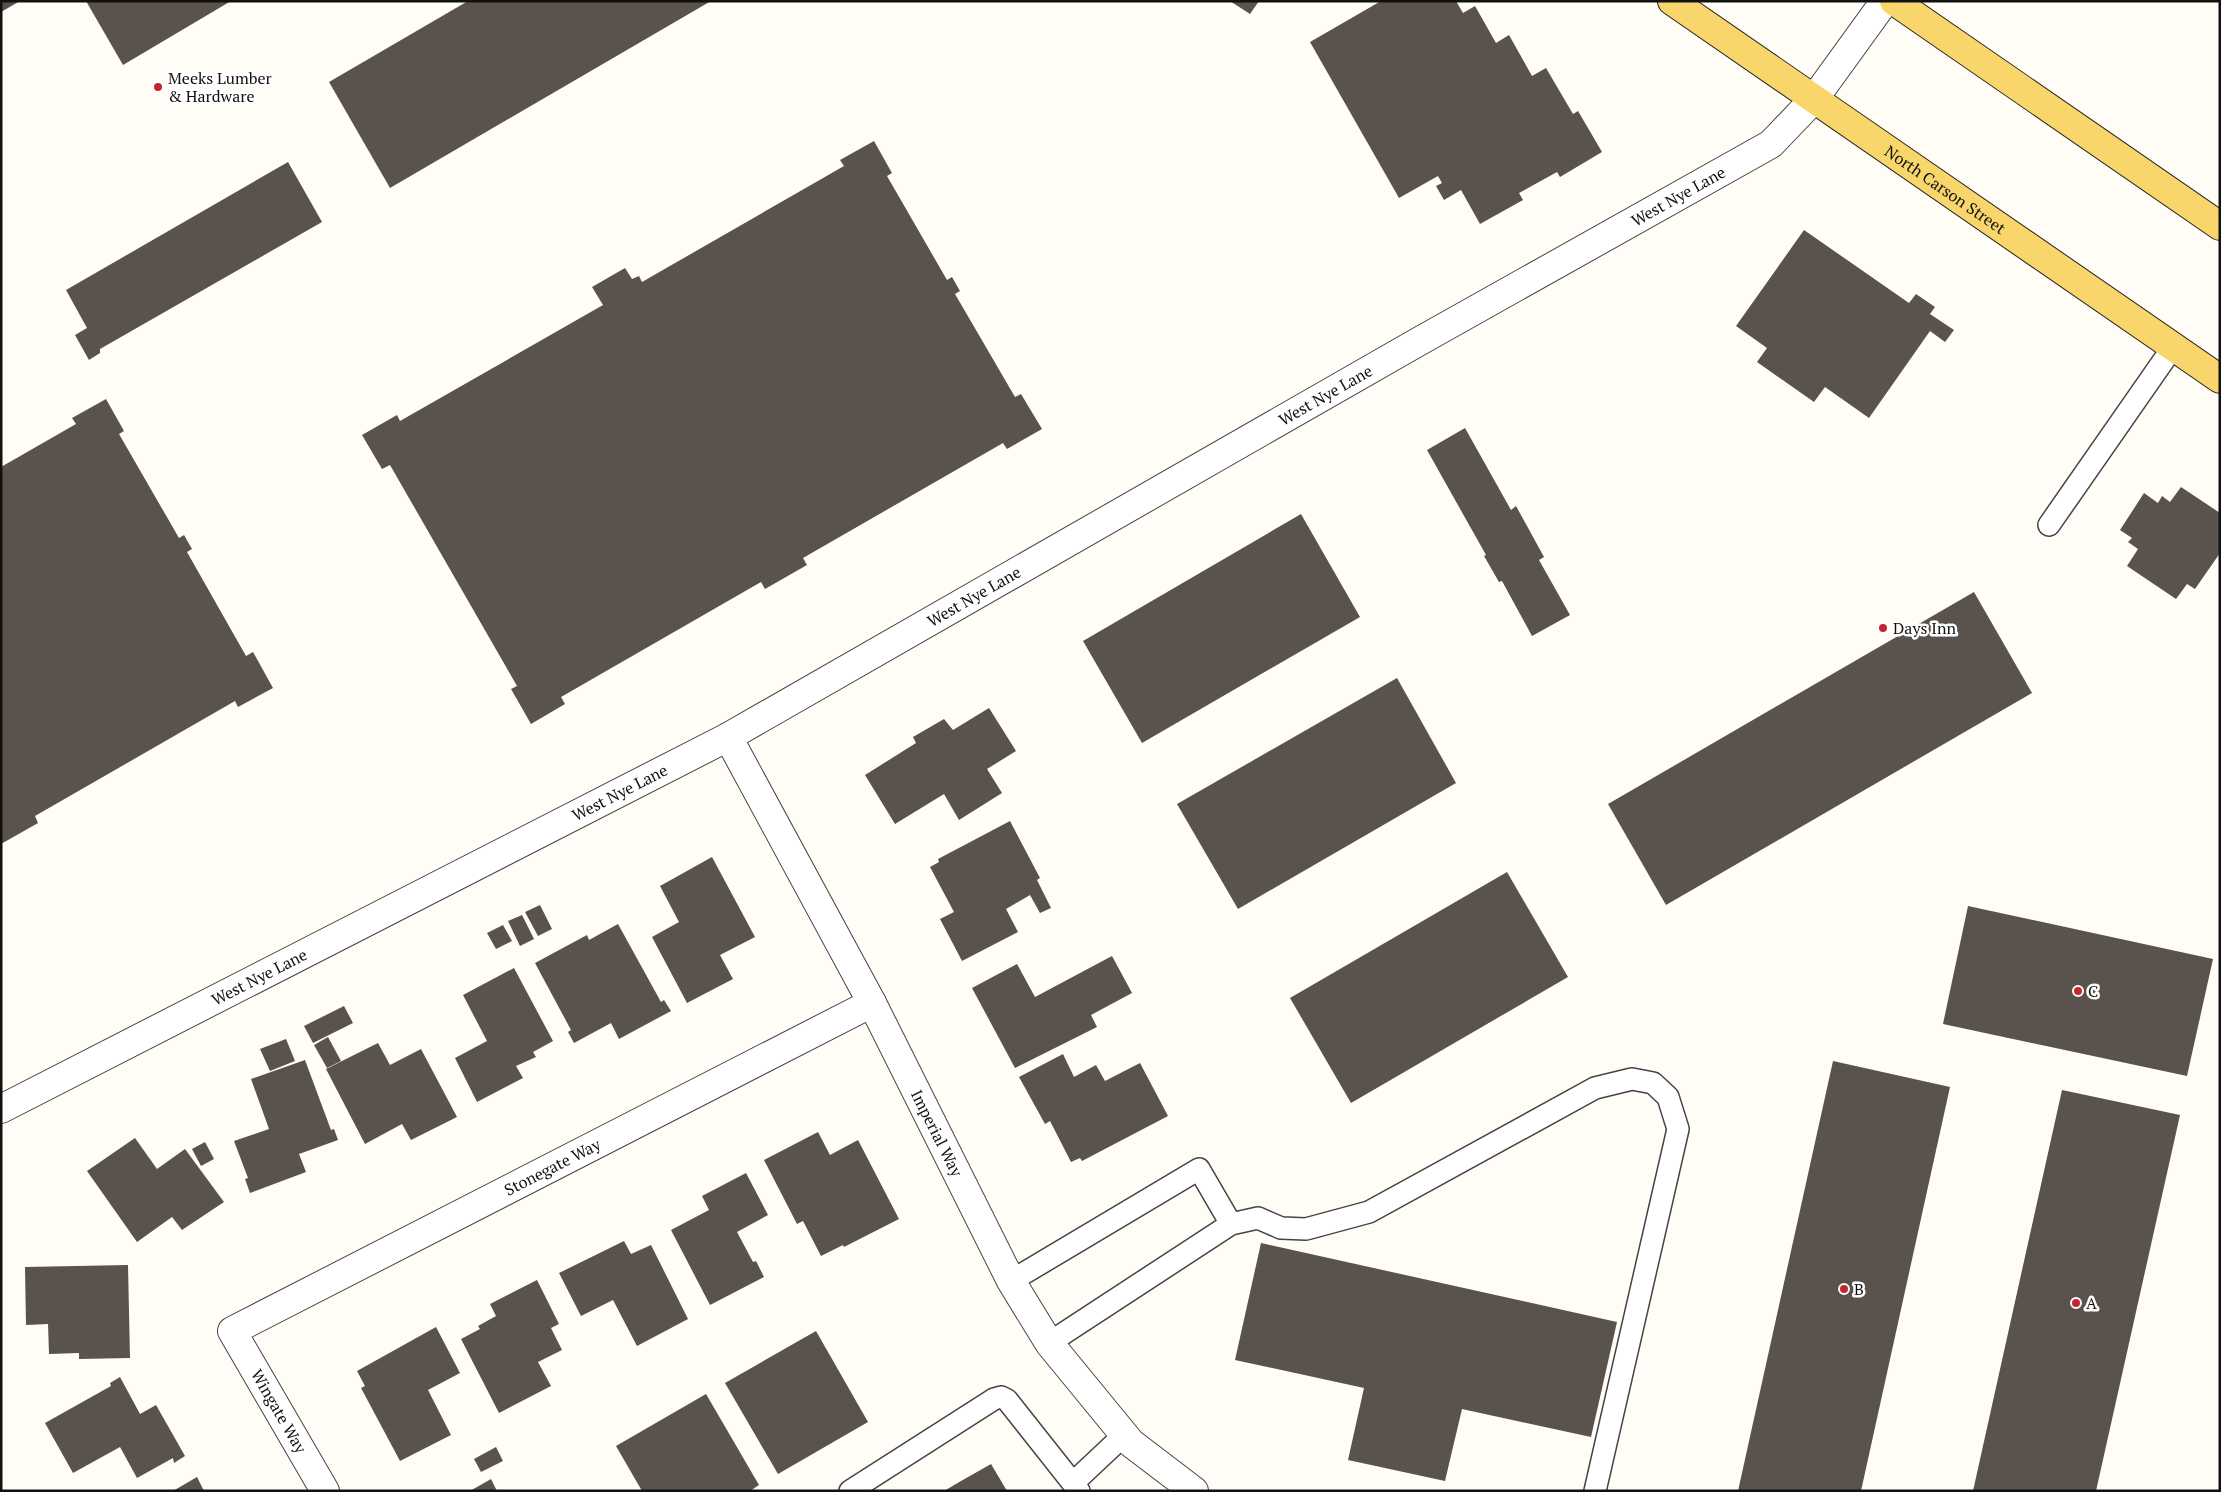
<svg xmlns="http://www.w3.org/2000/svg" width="2221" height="1492" font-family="'PT Serif',serif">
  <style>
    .building { fill: #5a524d }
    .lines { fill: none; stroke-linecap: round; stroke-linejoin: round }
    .lane-casing { stroke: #444; stroke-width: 24 }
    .street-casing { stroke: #444; stroke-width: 30 }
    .primary-casing { stroke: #222; stroke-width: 30 }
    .lane { stroke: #fff; stroke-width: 21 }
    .street { stroke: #fff; stroke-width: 28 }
    .primary { stroke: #f9d66b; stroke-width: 28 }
    .poi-dot { fill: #c4262e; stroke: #fff; stroke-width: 2 }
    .labels { text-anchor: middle; stroke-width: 5; stroke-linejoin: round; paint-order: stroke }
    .poi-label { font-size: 16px; fill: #111; stroke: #fff; text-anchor: start }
    .street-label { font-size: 16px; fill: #111; stroke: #fff }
  </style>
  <rect width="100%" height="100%" fill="#fffdf5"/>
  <!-- building -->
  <g class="building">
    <path d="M1 1H20L1 12Z"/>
    <path d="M86 1H231L123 65Z"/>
    <path d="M468 1H711L390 188 329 82Z"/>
    <path d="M1230 1H1259L1250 14Z"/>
    <path d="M1381 1H1456L1463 13 1475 6 1496 43 1509 35 1532 76 1546 68 1573 114 1578 111 1602 152 1560 177 1557 172 1519 193 1523 200 1480 224 1461 190 1444 200 1436 186 1442 183 1438 176 1399 198 1310 42Z"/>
    <path d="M874 141 892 173 887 176 947 280 952 277 960 291 955 294 1015 397 1021 394 1042 429 1007 449 1003 443 803 558 807 565 765 589 761 582 561 697 565 704 531 724 511 689 517 686 390 465 382 469 362 435 397 415 400 421 603 305 592 287 625 268 632 279 639 276 642 282 844 166 840 160Z"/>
    <path d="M288 162 322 222 100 349V353L89 360 75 335 87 328 66 290Z"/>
    <path d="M1804 230 1909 303 1916 294 1935 307 1930 314 1954 330 1945 342 1930 331 1869 418 1825 387 1814 402 1757 362 1767 348 1736 326Z"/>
    <path d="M106 399 124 431 119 434 179 538 184 535 192 549 187 552 246 656 253 652 273 688 238 707 235 701 35 816 38 823 1 844V467L76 424 72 418Z"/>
    <path d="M1465 428 1511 510 1516 506 1544 557 1539 560 1570 615 1532 636 1502 581 1499 582 1484 556 1486 555 1427 450Z"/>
    <path d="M2181 487 2220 513V553L2195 589 2187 584 2176 599 2127 566 2138 549 2128 542 2132 538 2120 530 2144 493 2158 503 2162 496 2170 502Z"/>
    <path d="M1301 514 1360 617 1142 743 1083 641Z"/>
    <path d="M1974 592 2032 693 1666 905 1608 804Z"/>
    <path d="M1397 678 1456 783 1238 909 1177 804Z"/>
    <path d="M989 708 1016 751 987 769 1002 793 959 820 944 794 895 824 865 775 916 743 913 737 944 719 953 730Z"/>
    <path d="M1010 821 1040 878 1037 880 1051 908 1040 913 1030 895 1006 909 1018 932 962 961 940 919 954 912 930 867 939 862 938 859Z"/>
    <path d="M712 857 755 937 720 955 733 979 687 1003 652 937 679 922 660 886Z"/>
    <path d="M1507 872 1568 977 1351 1103 1290 998Z"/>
    <path d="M540 905 552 929 538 936 525 912Z"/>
    <path d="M1968 906 2213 959 2187 1076 1943 1024Z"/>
    <path d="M522 915 534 939 520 946 508 921Z"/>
    <path d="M618 924 661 1002 664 1000 671 1011 619 1039 611 1023 574 1043 568 1032 571 1030 535 963 587 935 589 940Z"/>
    <path d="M503 925 512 941 496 949 487 933Z"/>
    <path d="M1112 956 1132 993 1091 1015 1097 1027 1015 1068 972 988 1017 964 1035 997Z"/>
    <path d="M514 968 553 1041 533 1052 536 1057 516 1066 523 1078 477 1102 455 1058 487 1041 463 995Z"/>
    <path d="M344 1006 353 1023 313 1043 304 1026Z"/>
    <path d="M328 1037 341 1061 327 1068 314 1045Z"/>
    <path d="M286 1039 295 1061 270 1071 260 1049Z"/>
    <path d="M378 1043 390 1065 421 1049 457 1117 411 1140 402 1124 365 1144 326 1069Z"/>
    <path d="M1063 1054 1074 1077 1096 1065 1105 1081 1140 1063 1168 1116 1082 1161 1080 1158 1071 1162 1050 1121 1045 1124 1019 1077Z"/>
    <path d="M305 1060 331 1130 334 1129 338 1140 299 1154 306 1172 250 1193 245 1179 248 1178 234 1141 269 1129 251 1079Z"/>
    <path d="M1833 1061 1950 1087 1861 1491H1738Z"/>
    <path d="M2062 1090 2180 1115 2096 1491H1973Z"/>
    <path d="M818 1132 830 1155 858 1140 899 1219 844 1247 843 1245 821 1256 803 1221 797 1224 764 1160Z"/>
    <path d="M135 1138 157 1169 185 1149 224 1202 182 1230 172 1217 137 1242 87 1171Z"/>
    <path d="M205 1142 214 1159 201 1166 192 1149Z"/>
    <path d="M746 1173 768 1215 737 1232 753 1262 756 1261 764 1277 710 1305 671 1230 709 1210 702 1196Z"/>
    <path d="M624 1241 631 1254 651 1245 688 1319 637 1346 613 1300 581 1316 559 1273Z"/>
    <path d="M1261 1243 1617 1322 1591 1437 1462 1409 1445 1481 1348 1460 1364 1388 1235 1360Z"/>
    <path d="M128 1265 130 1358 79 1359V1353L49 1354 48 1324 26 1325 25 1267Z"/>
    <path d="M537 1280 559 1324 551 1328 562 1350 538 1362 551 1386 499 1413 461 1339 480 1329 478 1326 496 1316 490 1304Z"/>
    <path d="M436 1327 460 1373 428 1390 451 1435 400 1461 361 1388 365 1386 357 1371Z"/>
    <path d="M816 1331 868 1422 778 1474 725 1383Z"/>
    <path d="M120 1377 140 1414 156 1405 185 1456 174 1463 173 1458 137 1478 120 1447 73 1473 45 1423 111 1386 110 1383Z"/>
    <path d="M706 1394 759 1485 750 1491H642L616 1446Z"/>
    <path d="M496 1447 503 1461 481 1472 474 1459Z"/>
    <path d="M991 1464 1007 1491H944L961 1481Z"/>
    <path d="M197 1477 204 1491H173Z"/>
    <path d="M491 1479 497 1491H470Z"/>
  </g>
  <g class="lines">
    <!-- lane casing -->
    <g class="lane-casing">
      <g id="lane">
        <path d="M2049 525 2173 347"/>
        <path d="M1011 1281 1199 1169 1231 1224"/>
        <path d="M1049 1343 1231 1224 1258 1218 1281 1228 1306 1229 1369 1212 1595 1088 1632 1079 1653 1083 1668 1097 1678 1129 1595 1491"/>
        <path d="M1073 1483 1124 1435"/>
        <path d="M850 1491 994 1399 1001 1397 1007 1400 1079 1491"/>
      </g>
    </g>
    <!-- street casing -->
    <g class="street-casing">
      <g id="street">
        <path id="s1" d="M728 737 872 1003 1011 1281 1049 1343 1131 1443 1194 1491"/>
        <path id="s2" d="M1 1109 728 737 1418 342 1771 144 1814 99 1885 1"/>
        <path id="s3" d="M325 1491 232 1331 872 1003"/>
      </g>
    </g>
    <!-- primary casing -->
    <g class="primary-casing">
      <g id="primary">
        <path id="s4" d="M1672 1 2220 379"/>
        <path d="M1894 1 2220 226"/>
      </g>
    </g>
    <!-- lane -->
    <use href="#lane" class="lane"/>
    <!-- street -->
    <use href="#street" class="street"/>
    <!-- primary -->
    <use href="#primary" class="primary"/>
  </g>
  <!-- markers -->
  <g class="poi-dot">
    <circle cx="158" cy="87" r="5"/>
    <circle cx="1883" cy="628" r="5"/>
    <circle cx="2078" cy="991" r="5"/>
    <circle cx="1844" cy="1289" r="5"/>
    <circle cx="2076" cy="1303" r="5"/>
  </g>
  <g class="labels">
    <!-- poi labels -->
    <g class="poi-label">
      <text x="168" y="84">Meeks Lumber<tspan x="168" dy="18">&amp; Hardware</tspan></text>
      <text x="1893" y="634">Days Inn</text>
      <text x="2088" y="997">C</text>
      <text x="1854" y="1295">B</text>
      <text x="2086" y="1309">A</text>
    </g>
    <!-- street labels -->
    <g class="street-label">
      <text dy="6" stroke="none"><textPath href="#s4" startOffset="332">North Carson Street</textPath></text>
      <text dy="6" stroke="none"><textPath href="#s2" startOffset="1910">West Nye Lane</textPath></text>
      <text dy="6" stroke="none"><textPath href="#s2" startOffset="1505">West Nye Lane</textPath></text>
      <text dy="6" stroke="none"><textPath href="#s2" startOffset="1100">West Nye Lane</textPath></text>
      <text dy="6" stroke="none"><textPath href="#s2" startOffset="695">West Nye Lane</textPath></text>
      <text dy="6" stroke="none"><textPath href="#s2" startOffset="290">West Nye Lane</textPath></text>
      <text dy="6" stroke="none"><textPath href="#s1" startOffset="448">Imperial Way</textPath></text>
      <text dy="6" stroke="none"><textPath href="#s3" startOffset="545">Stonegate Way</textPath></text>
      <text transform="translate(279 1411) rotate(60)" y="6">Wingate Way</text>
    </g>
  </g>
  <!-- border -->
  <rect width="2221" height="1492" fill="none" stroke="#111111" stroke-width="5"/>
</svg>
